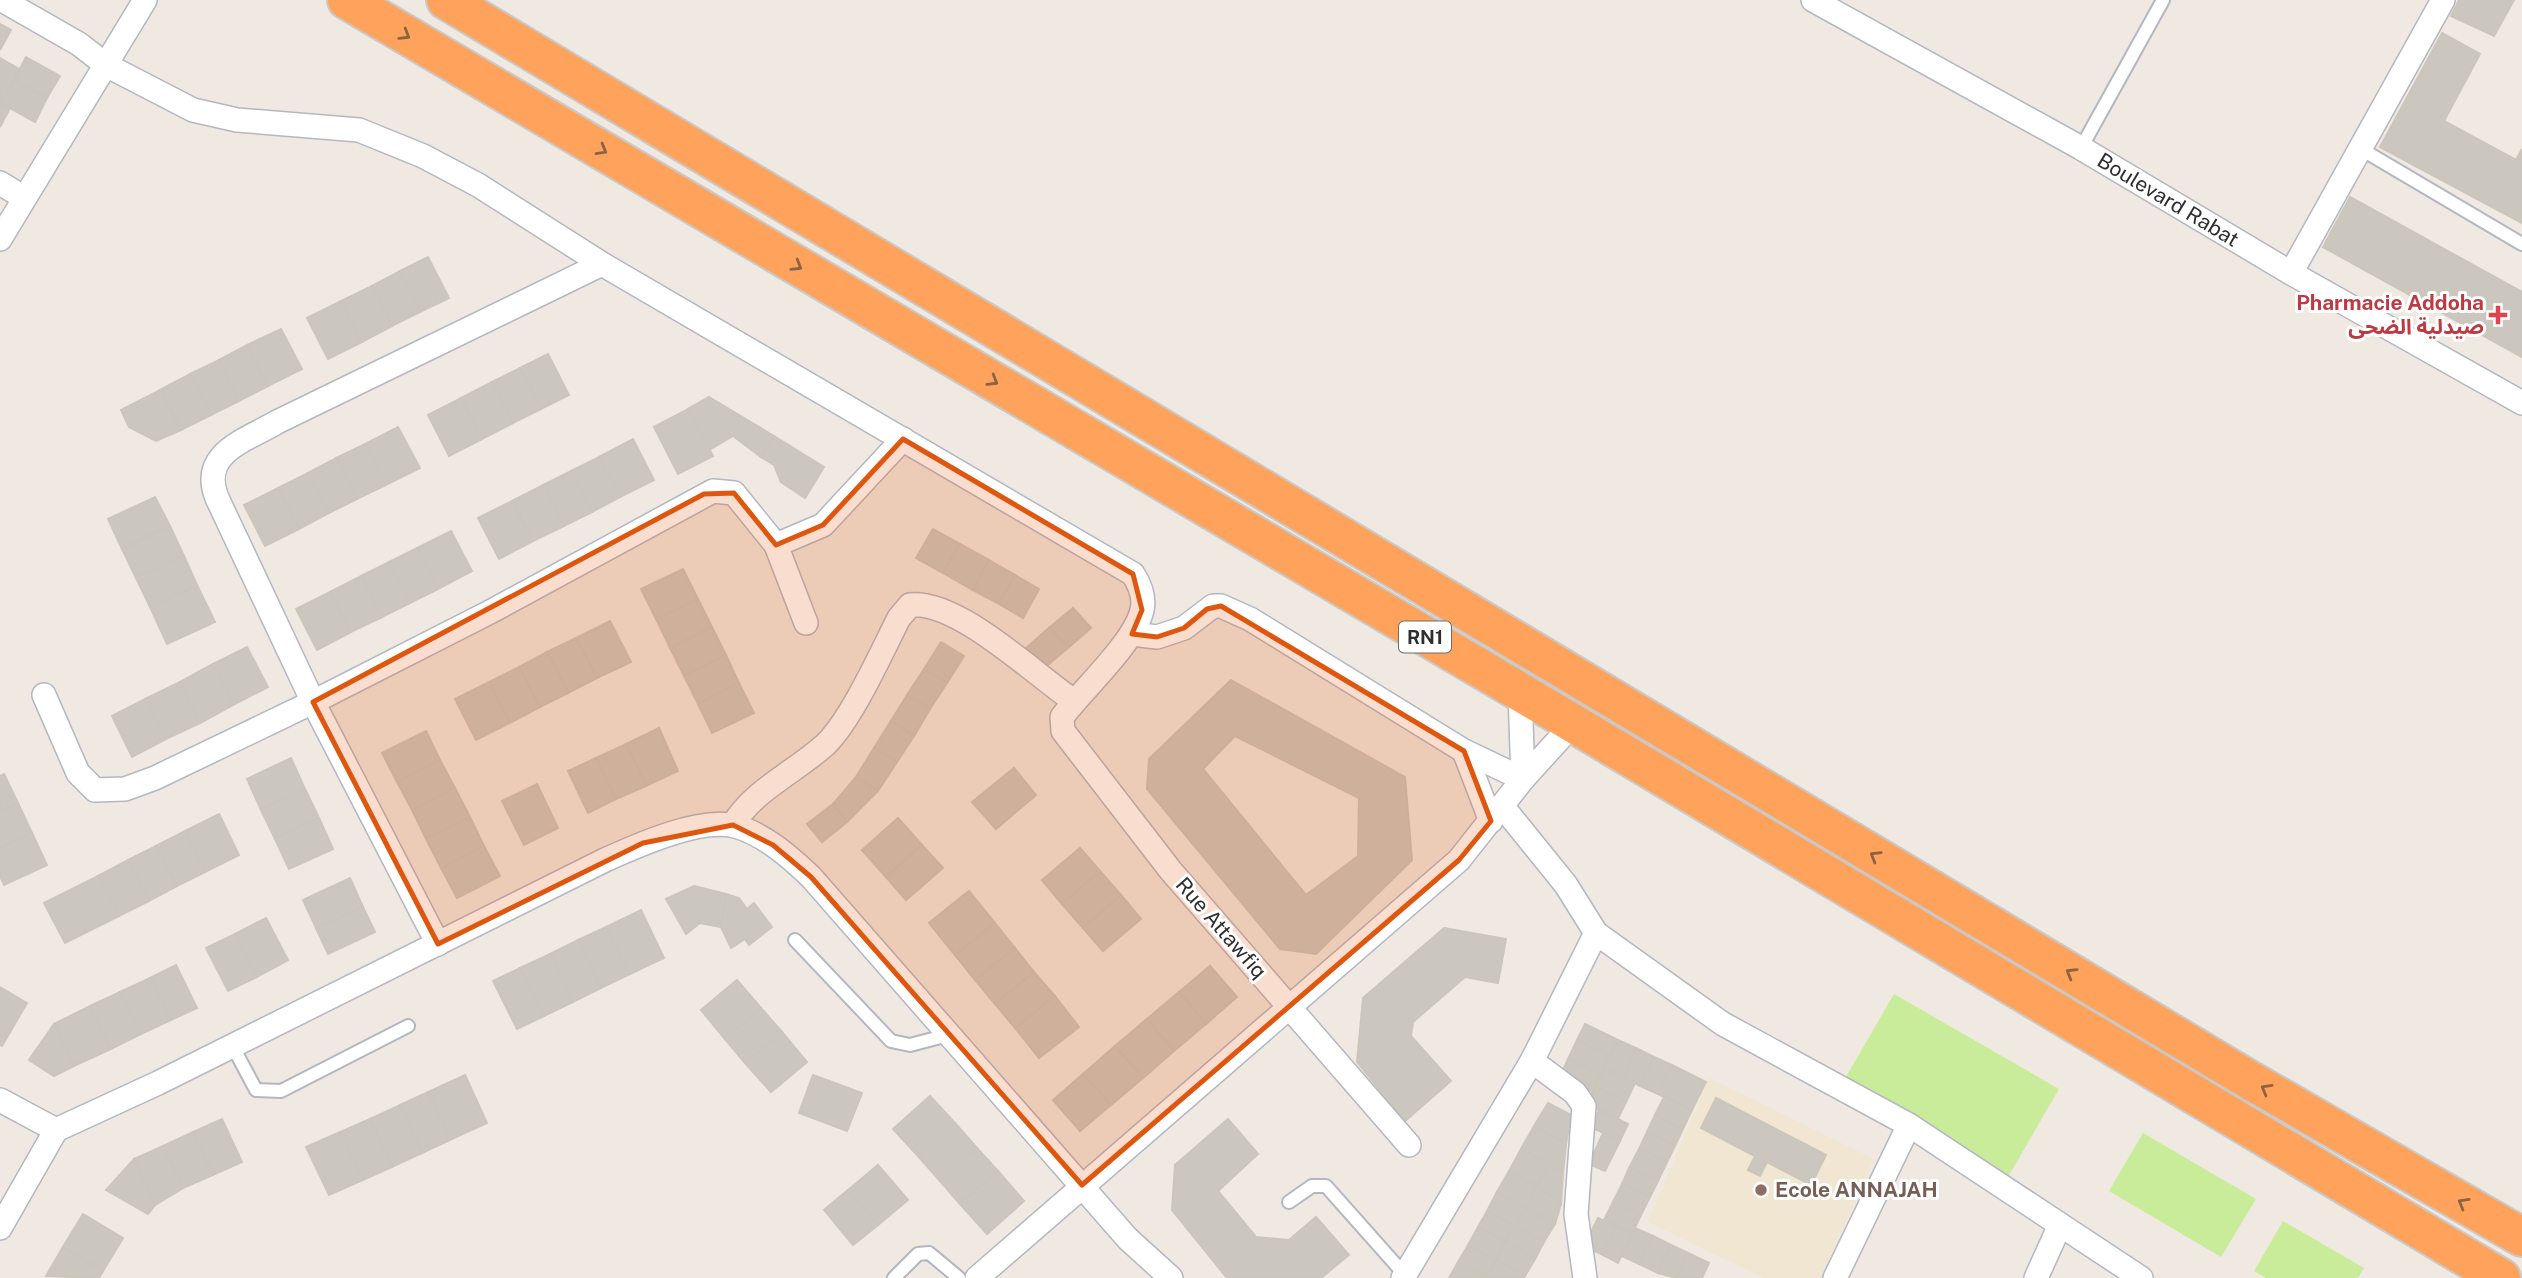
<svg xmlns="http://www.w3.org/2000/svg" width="2522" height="1278" font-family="'Public Sans','Noto Sans Arabic',sans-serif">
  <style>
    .education { fill: #f0e6d1 }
    .pitch { fill: #c9ec9a }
    .building { fill: #cbc7bf; stroke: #cbc5ba; stroke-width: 2; fill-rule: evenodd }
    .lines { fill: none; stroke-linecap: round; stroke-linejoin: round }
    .lane-casing { stroke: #b4b7c1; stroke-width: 16 }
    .street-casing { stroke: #b4b7c1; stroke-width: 26 }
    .highway-casing { stroke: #c9c9c9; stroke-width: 42 }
    .lane { stroke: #fff; stroke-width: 12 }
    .street { stroke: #fff; stroke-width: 23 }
    .highway { stroke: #ffa35c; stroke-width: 38 }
    .oneway { stroke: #8c6343 }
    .marked { fill: #df570e; fill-opacity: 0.2; stroke: #df570e; stroke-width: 5; stroke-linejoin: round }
    .health-dot { fill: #e0444e; stroke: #fff; stroke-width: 2.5 }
    .education-dot { fill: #8d6e63; stroke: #fff; stroke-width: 2.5 }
    .labels { text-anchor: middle; stroke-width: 6; stroke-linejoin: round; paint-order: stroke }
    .shield { fill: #fff; stroke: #6d6d6d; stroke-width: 2 }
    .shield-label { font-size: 19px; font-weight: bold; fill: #2e2e2e }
    .street-label { font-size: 21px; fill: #2e2e2e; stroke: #fff }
    .health-label { font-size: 21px; font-weight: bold; fill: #be3a42; stroke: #fff; text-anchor: end }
    .education-label { font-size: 21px; font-weight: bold; fill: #785e54; stroke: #fff; text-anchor: start }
  </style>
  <rect width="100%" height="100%" fill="#efe9e1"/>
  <!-- education -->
  <path class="education" d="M1709 1078 1874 1159 1820 1278H1764L1648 1222Z"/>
  <!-- pitch -->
  <g class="pitch">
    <path d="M1894 994 2059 1089 2008 1177 1843 1082Z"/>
    <path d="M2143 1133 2256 1199 2221 1257 2109 1191Z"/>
    <path d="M2283 1221 2364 1268 2358 1278H2266L2254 1271Z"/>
  </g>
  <!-- building -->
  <g class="building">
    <path d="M2459 0H2514L2494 36 2451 16Z"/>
    <path d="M0 24 11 30 0 50Z"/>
    <path d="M2442 33 2480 54 2444 121 2516 160 2522 149V223L2380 147Z"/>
    <path d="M26 57 60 76 47 98 14 80Z"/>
    <path d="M0 58 19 69 1 103H0Z"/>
    <path d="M14 80 47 98 35 122 1 103Z"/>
    <path d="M0 103 10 108 0 127Z"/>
    <path d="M2350 197 2522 292V357L2323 247Z"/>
    <path d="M428 257 449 298 420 312 400 271Z"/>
    <path d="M400 271 420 312 392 326 372 286Z"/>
    <path d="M372 286 392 326 362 342 341 301Z"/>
    <path d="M341 301 362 342 328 359 307 318Z"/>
    <path d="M281 329 302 369 268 386 247 345Z"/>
    <path d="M247 345 268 386 239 401 219 360Z"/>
    <path d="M548 354 569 395 541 409 520 368Z"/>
    <path d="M219 360 239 401 211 415 190 374Z"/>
    <path d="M520 368 541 409 513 423 492 382Z"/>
    <path d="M190 374 211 415 181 430 160 390Z"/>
    <path d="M492 382 513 423 482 439 461 398Z"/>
    <path d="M160 390 181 430 156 441 129 427 121 410Z"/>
    <path d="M709 397 774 436 761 457 733 436 709 450 688 409Z"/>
    <path d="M461 398 482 439 449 456 428 415Z"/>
    <path d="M688 409 713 456 678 474 654 427Z"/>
    <path d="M398 427 420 468 386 485 365 444Z"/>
    <path d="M774 436 824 467 805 498 781 482 774 465 761 457Z"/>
    <path d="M633 439 654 480 620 497 599 457Z"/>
    <path d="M365 444 386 485 357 499 336 458Z"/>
    <path d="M599 457 620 497 592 512 571 471Z"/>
    <path d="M336 458 357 499 329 513 308 473Z"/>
    <path d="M571 471 592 512 564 526 543 485Z"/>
    <path d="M308 473 329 513 299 529 278 488Z"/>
    <path d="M543 485 564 526 533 541 512 501Z"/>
    <path d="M278 488 299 529 265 546 244 505Z"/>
    <path d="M155 497 170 526 122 549 108 519Z"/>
    <path d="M512 501 533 541 499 559 478 518Z"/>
    <path d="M170 526 184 556 136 578 122 549Z"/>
    <path d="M933 529 960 544 943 573 916 558Z"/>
    <path d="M451 531 472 571 438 589 417 548Z"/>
    <path d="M960 544 989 560 973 590 943 573Z"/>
    <path d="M417 548 438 589 410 603 389 562Z"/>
    <path d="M184 556 197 585 150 607 136 578Z"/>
    <path d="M989 560 1015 575 999 604 973 590Z"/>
    <path d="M389 562 410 603 382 617 361 576Z"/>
    <path d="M683 569 698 599 656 619 641 589Z"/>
    <path d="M1015 575 1039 589 1023 618 999 604Z"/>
    <path d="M361 576 382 617 351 632 330 592Z"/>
    <path d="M197 585 215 622 167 644 150 607Z"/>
    <path d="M330 592 351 632 317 650 296 609Z"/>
    <path d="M698 599 712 627 670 648 656 619Z"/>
    <path d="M1073 608 1091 628 1068 648 1050 627Z"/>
    <path d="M610 621 631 662 597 678 576 638Z"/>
    <path d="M712 627 726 655 684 676 670 648Z"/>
    <path d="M1050 627 1068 648 1044 668 1026 648Z"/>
    <path d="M576 638 597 678 568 693 547 652Z"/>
    <path d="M941 642 964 656 947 683 924 669Z"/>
    <path d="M247 647 268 687 233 705 213 664Z"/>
    <path d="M547 652 568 693 540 707 519 667Z"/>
    <path d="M726 655 739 683 698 704 684 676Z"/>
    <path d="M213 664 233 705 200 723 180 682Z"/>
    <path d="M519 667 540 707 510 723 489 682Z"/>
    <path d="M924 669 947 683 930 709 907 695Z"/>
    <path d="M1231 680 1405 777 1412 860 1316 954 1280 949 1147 789 1149 759ZM1235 736 1359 798 1358 856 1306 895 1203 769Z"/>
    <path d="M180 682 200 723 166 739 145 699Z"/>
    <path d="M489 682 510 723 476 740 455 699Z"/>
    <path d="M739 683 754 713 712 733 698 704Z"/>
    <path d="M907 695 930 709 914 736 891 721Z"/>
    <path d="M145 699 166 739 132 757 112 716Z"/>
    <path d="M891 721 914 736 897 762 874 748Z"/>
    <path d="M659 728 678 771 646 786 626 744Z"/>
    <path d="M426 731 440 760 397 782 382 753Z"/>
    <path d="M626 744 646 786 616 799 596 758Z"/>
    <path d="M874 748 897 762 878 791 856 777Z"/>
    <path d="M291 758 305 789 261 810 247 779Z"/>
    <path d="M596 758 616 799 588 813 568 771Z"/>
    <path d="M440 760 455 788 412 810 397 782Z"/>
    <path d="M1014 768 1036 795 996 829 972 802Z"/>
    <path d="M4 774 18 803 0 812V776Z"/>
    <path d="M856 777 878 791 847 822 833 804Z"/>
    <path d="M537 784 558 828 524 845 502 801Z"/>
    <path d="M455 788 470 817 426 839 412 810Z"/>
    <path d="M305 789 319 818 275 839 261 810Z"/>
    <path d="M18 803 32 833 0 848V812Z"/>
    <path d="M833 804 847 822 822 842 807 824Z"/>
    <path d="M219 814 239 855 205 872 185 831Z"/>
    <path d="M470 817 484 846 441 868 426 839Z"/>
    <path d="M319 818 333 849 289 869 275 839Z"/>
    <path d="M898 818 922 845 886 877 862 850Z"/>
    <path d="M185 831 205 872 177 886 156 846Z"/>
    <path d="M32 833 47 865 4 885 0 876V848Z"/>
    <path d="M922 845 943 868 906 900 886 877Z"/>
    <path d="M156 846 177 886 149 901 128 860Z"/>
    <path d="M484 846 500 876 457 898 441 868Z"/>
    <path d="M1080 848 1100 871 1062 904 1042 880Z"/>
    <path d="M128 860 149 901 119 916 98 876Z"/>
    <path d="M1100 871 1121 895 1083 928 1062 904Z"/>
    <path d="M98 876 119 916 65 943 44 903Z"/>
    <path d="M350 878 363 907 316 928 303 900Z"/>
    <path d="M694 886 726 894 721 927 700 923 686 934 666 899Z"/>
    <path d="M969 891 995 923 955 955 929 923Z"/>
    <path d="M726 894 739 898 747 909 754 903 772 927 749 945 745 939 731 948 721 927Z"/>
    <path d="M1121 895 1141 919 1103 951 1083 928Z"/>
    <path d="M363 907 375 932 328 954 316 928Z"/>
    <path d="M641 910 664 958 630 974 606 927Z"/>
    <path d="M266 918 288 960 257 977 235 934Z"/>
    <path d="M995 923 1015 948 975 980 955 955Z"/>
    <path d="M606 927 630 974 601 988 578 940Z"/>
    <path d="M1444 928 1506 939 1498 983 1465 977 1413 1022 1411 1036 1451 1081 1405 1121 1357 1062 1363 998Z"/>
    <path d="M235 934 257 977 228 991 206 948Z"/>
    <path d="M578 940 601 988 573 1002 550 954Z"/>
    <path d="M1015 948 1034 972 995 1004 975 980Z"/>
    <path d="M550 954 573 1002 544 1016 520 968Z"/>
    <path d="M176 965 197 1008 171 1020 150 978Z"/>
    <path d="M1210 966 1237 997 1206 1024 1179 992Z"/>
    <path d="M520 968 544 1016 517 1029 493 981Z"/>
    <path d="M1034 972 1055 996 1015 1028 995 1004Z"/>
    <path d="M150 978 171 1020 141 1034 120 992Z"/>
    <path d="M737 980 761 1008 725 1039 701 1010Z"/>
    <path d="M0 987 27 1003 2 1046 0 1045Z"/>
    <path d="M120 992 141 1034 111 1049 90 1006Z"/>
    <path d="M1179 992 1206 1024 1174 1051 1147 1019Z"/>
    <path d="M1055 996 1079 1027 1039 1058 1015 1028Z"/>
    <path d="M90 1006 111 1049 74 1066 54 1024Z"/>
    <path d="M761 1008 782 1032 745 1063 725 1039Z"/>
    <path d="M1147 1019 1174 1051 1143 1078 1115 1046Z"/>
    <path d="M54 1024 74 1066 54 1076 29 1060Z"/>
    <path d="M1585 1024 1618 1040 1610 1056 1577 1040Z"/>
    <path d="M782 1032 807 1062 771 1092 745 1063Z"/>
    <path d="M1577 1040 1610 1056 1601 1075 1568 1059Z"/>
    <path d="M1618 1040 1636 1048 1623 1077 1604 1068Z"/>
    <path d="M1115 1046 1143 1078 1111 1105 1083 1074Z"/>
    <path d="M1636 1048 1654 1057 1640 1086 1623 1077Z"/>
    <path d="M1654 1057 1672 1065 1658 1094 1640 1086Z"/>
    <path d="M1568 1059 1601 1075 1593 1092 1560 1076Z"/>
    <path d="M1672 1065 1706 1082 1692 1110 1658 1094Z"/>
    <path d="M1604 1068 1635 1083 1626 1102 1595 1087Z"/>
    <path d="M1083 1074 1111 1105 1080 1131 1053 1100Z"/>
    <path d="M465 1075 487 1123 450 1140 428 1092Z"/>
    <path d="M813 1075 862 1093 847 1131 799 1113Z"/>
    <path d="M1595 1087 1626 1102 1618 1119 1587 1104Z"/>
    <path d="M428 1092 450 1140 422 1153 400 1105Z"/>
    <path d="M930 1096 955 1123 918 1156 893 1129Z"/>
    <path d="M1664 1097 1692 1110 1683 1129 1655 1115Z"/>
    <path d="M1716 1098 1826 1155 1811 1185 1767 1162 1760 1176 1748 1170 1755 1156 1701 1128Z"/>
    <path d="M1548 1103 1571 1115 1566 1144 1534 1126Z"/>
    <path d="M400 1105 422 1153 392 1167 370 1119Z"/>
    <path d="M1599 1110 1628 1124 1620 1141 1591 1127Z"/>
    <path d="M1655 1115 1683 1129 1675 1146 1647 1132Z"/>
    <path d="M222 1119 242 1162 213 1175 193 1132Z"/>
    <path d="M370 1119 392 1167 363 1180 340 1132Z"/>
    <path d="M1228 1119 1258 1154 1218 1191 1256 1237 1289 1240 1316 1217 1349 1255 1321 1278H1227L1172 1210 1175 1165Z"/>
    <path d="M955 1123 977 1148 940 1181 918 1156Z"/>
    <path d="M1534 1126 1566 1144 1563 1173 1521 1149Z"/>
    <path d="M193 1132 213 1175 183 1188 163 1146Z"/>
    <path d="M340 1132 363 1180 329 1195 306 1147Z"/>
    <path d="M1647 1132 1675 1146 1667 1162 1639 1149Z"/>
    <path d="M1603 1133 1620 1141 1605 1171 1589 1164Z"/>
    <path d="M163 1146 183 1188 155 1205 134 1159Z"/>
    <path d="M977 1148 998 1171 960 1204 940 1181Z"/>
    <path d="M1521 1149 1549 1165 1537 1186 1509 1171Z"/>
    <path d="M1639 1149 1667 1162 1658 1181 1629 1168Z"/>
    <path d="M134 1159 155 1205 148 1214 106 1190Z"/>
    <path d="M878 1165 908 1200 878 1225 848 1190Z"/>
    <path d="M1549 1165 1563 1173 1561 1204 1537 1186Z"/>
    <path d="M1629 1168 1658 1181 1650 1197 1622 1184Z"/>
    <path d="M998 1171 1024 1201 987 1234 960 1204Z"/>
    <path d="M1509 1171 1537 1186 1525 1208 1497 1192Z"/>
    <path d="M1622 1184 1650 1197 1641 1215 1613 1202Z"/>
    <path d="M1537 1186 1561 1204 1555 1224 1525 1208Z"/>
    <path d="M848 1190 878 1225 853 1245 824 1210Z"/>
    <path d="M1497 1192 1525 1208 1515 1226 1487 1211Z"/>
    <path d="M1613 1202 1641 1215 1632 1234 1604 1220Z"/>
    <path d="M1525 1208 1555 1224 1544 1242 1515 1226Z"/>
    <path d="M1487 1211 1515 1226 1506 1242 1478 1227Z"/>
    <path d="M83 1214 123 1238 103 1271 63 1247Z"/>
    <path d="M1598 1218 1616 1227 1603 1255 1584 1246Z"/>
    <path d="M1515 1226 1544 1242 1535 1259 1506 1242Z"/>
    <path d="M1478 1227 1506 1242 1496 1260 1468 1245Z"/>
    <path d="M1616 1227 1632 1234 1618 1263 1603 1255Z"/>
    <path d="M1635 1228 1653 1236 1639 1264 1622 1256Z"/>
    <path d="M1653 1236 1671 1245 1658 1273 1639 1264Z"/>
    <path d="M1506 1242 1535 1259 1525 1276 1496 1260Z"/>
    <path d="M1468 1245 1496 1260 1486 1277 1458 1262Z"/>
    <path d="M1671 1245 1688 1253 1677 1278 1658 1273Z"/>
    <path d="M63 1247 103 1271 99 1278 46 1276Z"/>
    <path d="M1688 1253 1709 1263 1702 1278H1677Z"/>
    <path d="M1496 1260 1525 1276 1524 1278 1486 1277Z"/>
    <path d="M1458 1262 1486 1277V1278H1449Z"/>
  </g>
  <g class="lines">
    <!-- lane casing -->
    <g class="lane-casing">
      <g id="lane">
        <path d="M2081 148 2163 0"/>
        <path d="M2361 149 2522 244"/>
        <path d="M795 940 891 1041 910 1045 952 1034"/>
        <path d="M233 1047 256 1090 281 1091 408 1026"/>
        <path d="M1289 1202 1312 1186H1326L1405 1275"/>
        <path d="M894 1278 918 1254 929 1253 959 1278"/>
      </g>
    </g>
    <!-- street casing -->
    <g class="street-casing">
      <g id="street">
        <path d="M2 0 79 44 106 65 193 110 237 120 359 130 423 156 478 185 602 264 1133 574C1140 585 1145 597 1142 610 1135 642 1083 689 1062 717L1063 731 1171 871 1409 1145"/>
        <path d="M1813 0 2081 148 2291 273 2522 403"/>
        <path d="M0 183 23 197"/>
        <path d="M0 239 145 0"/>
        <path d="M2291 273 2443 0"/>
        <path d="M776 545 823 525 903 439"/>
        <path d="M1132 634 1157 637 1184 628 1213 606H1221L1250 619 1464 751 1523 779"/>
        <path d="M1520 693 1523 779"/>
        <path d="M44 695 78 773 95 790 125 789 155 778 313 702 490 612 713 491 734 493 776 545 806 623"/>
        <path d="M1464 751 1491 821"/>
        <path d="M1503 807 1566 885 1596 933 1723 1024 1909 1125 2141 1278"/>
        <path d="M733 825C753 790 797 771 826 744 853 717 881 653 899 618L910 605C957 599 1035 675 1074 701"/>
        <path d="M438 944 313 702 217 498C199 453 245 441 277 422L602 264"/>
        <path d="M1532 1061 1575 1093 1584 1106 1576 1214 1585 1278"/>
        <path d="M0 1100 56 1130"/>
        <path d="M0 1228 56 1130 158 1083 605 860C636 846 700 817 735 826 764 834 790 857 811 877L1128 1239 1171 1278"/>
        <path d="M977 1278 1459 860 1523 779 1573 724"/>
        <path d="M1403 1278 1532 1061 1596 933"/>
        <path d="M1835 1278 1909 1125"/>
        <path d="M2036 1278 2060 1225"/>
      </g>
    </g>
    <!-- highway casing -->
    <g class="highway-casing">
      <g id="highway">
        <path d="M347 0 1566 719 2501 1278"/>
        <path d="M446 0 2246 1078 2522 1237"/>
      </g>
    </g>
    <!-- lane -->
    <use href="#lane" class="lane"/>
    <!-- street -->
    <use href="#street" class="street"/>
    <!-- highway -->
    <use href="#highway" class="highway"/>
  </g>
  <!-- one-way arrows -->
  <defs><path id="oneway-chevron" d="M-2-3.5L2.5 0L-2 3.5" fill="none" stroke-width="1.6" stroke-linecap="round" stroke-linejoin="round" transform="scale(1.75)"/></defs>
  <g class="oneway">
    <use href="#oneway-chevron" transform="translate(405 35) rotate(31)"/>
    <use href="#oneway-chevron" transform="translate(602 150) rotate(30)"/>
    <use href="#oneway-chevron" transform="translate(797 266) rotate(31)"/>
    <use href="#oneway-chevron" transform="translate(993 381) rotate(31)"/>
    <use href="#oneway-chevron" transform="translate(1875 856) rotate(-149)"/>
    <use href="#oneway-chevron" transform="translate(2071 973) rotate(-149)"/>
    <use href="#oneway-chevron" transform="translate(2266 1089) rotate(-150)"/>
    <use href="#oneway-chevron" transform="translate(2463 1203) rotate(-150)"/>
  </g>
  <!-- marked area -->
  <path class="marked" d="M903 439 1133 574 1142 610 1132 634 1157 637 1184 628 1207 609 1221 606 1464 751 1491 821 1459 860 1082 1185 811 877 773 845 733 825 643 843 438 944 313 702 704 494 734 493 776 545 823 525Z"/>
  <!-- markers -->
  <path class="health-dot" d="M2494.5 304.5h7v7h7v7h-7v7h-7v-7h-7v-7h7z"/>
  <circle class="education-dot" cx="1761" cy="1190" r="7"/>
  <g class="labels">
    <!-- shield labels -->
    <rect class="shield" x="1399" y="621.5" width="52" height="31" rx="5"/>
    <g class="shield-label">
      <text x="1425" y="644">RN1</text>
    </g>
    <!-- street labels -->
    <g class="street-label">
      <text transform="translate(2168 200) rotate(31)" y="7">Boulevard Rabat</text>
      <text transform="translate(1221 928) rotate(49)" y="7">Rue Attawfiq</text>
    </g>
    <!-- health labels -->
    <g class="health-label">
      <text x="2484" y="310">Pharmacie Addoha<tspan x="2484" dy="24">صيدلية الضحى</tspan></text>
    </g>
    <!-- education labels -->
    <g class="education-label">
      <text x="1775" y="1197">Ecole ANNAJAH</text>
    </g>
  </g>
</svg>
